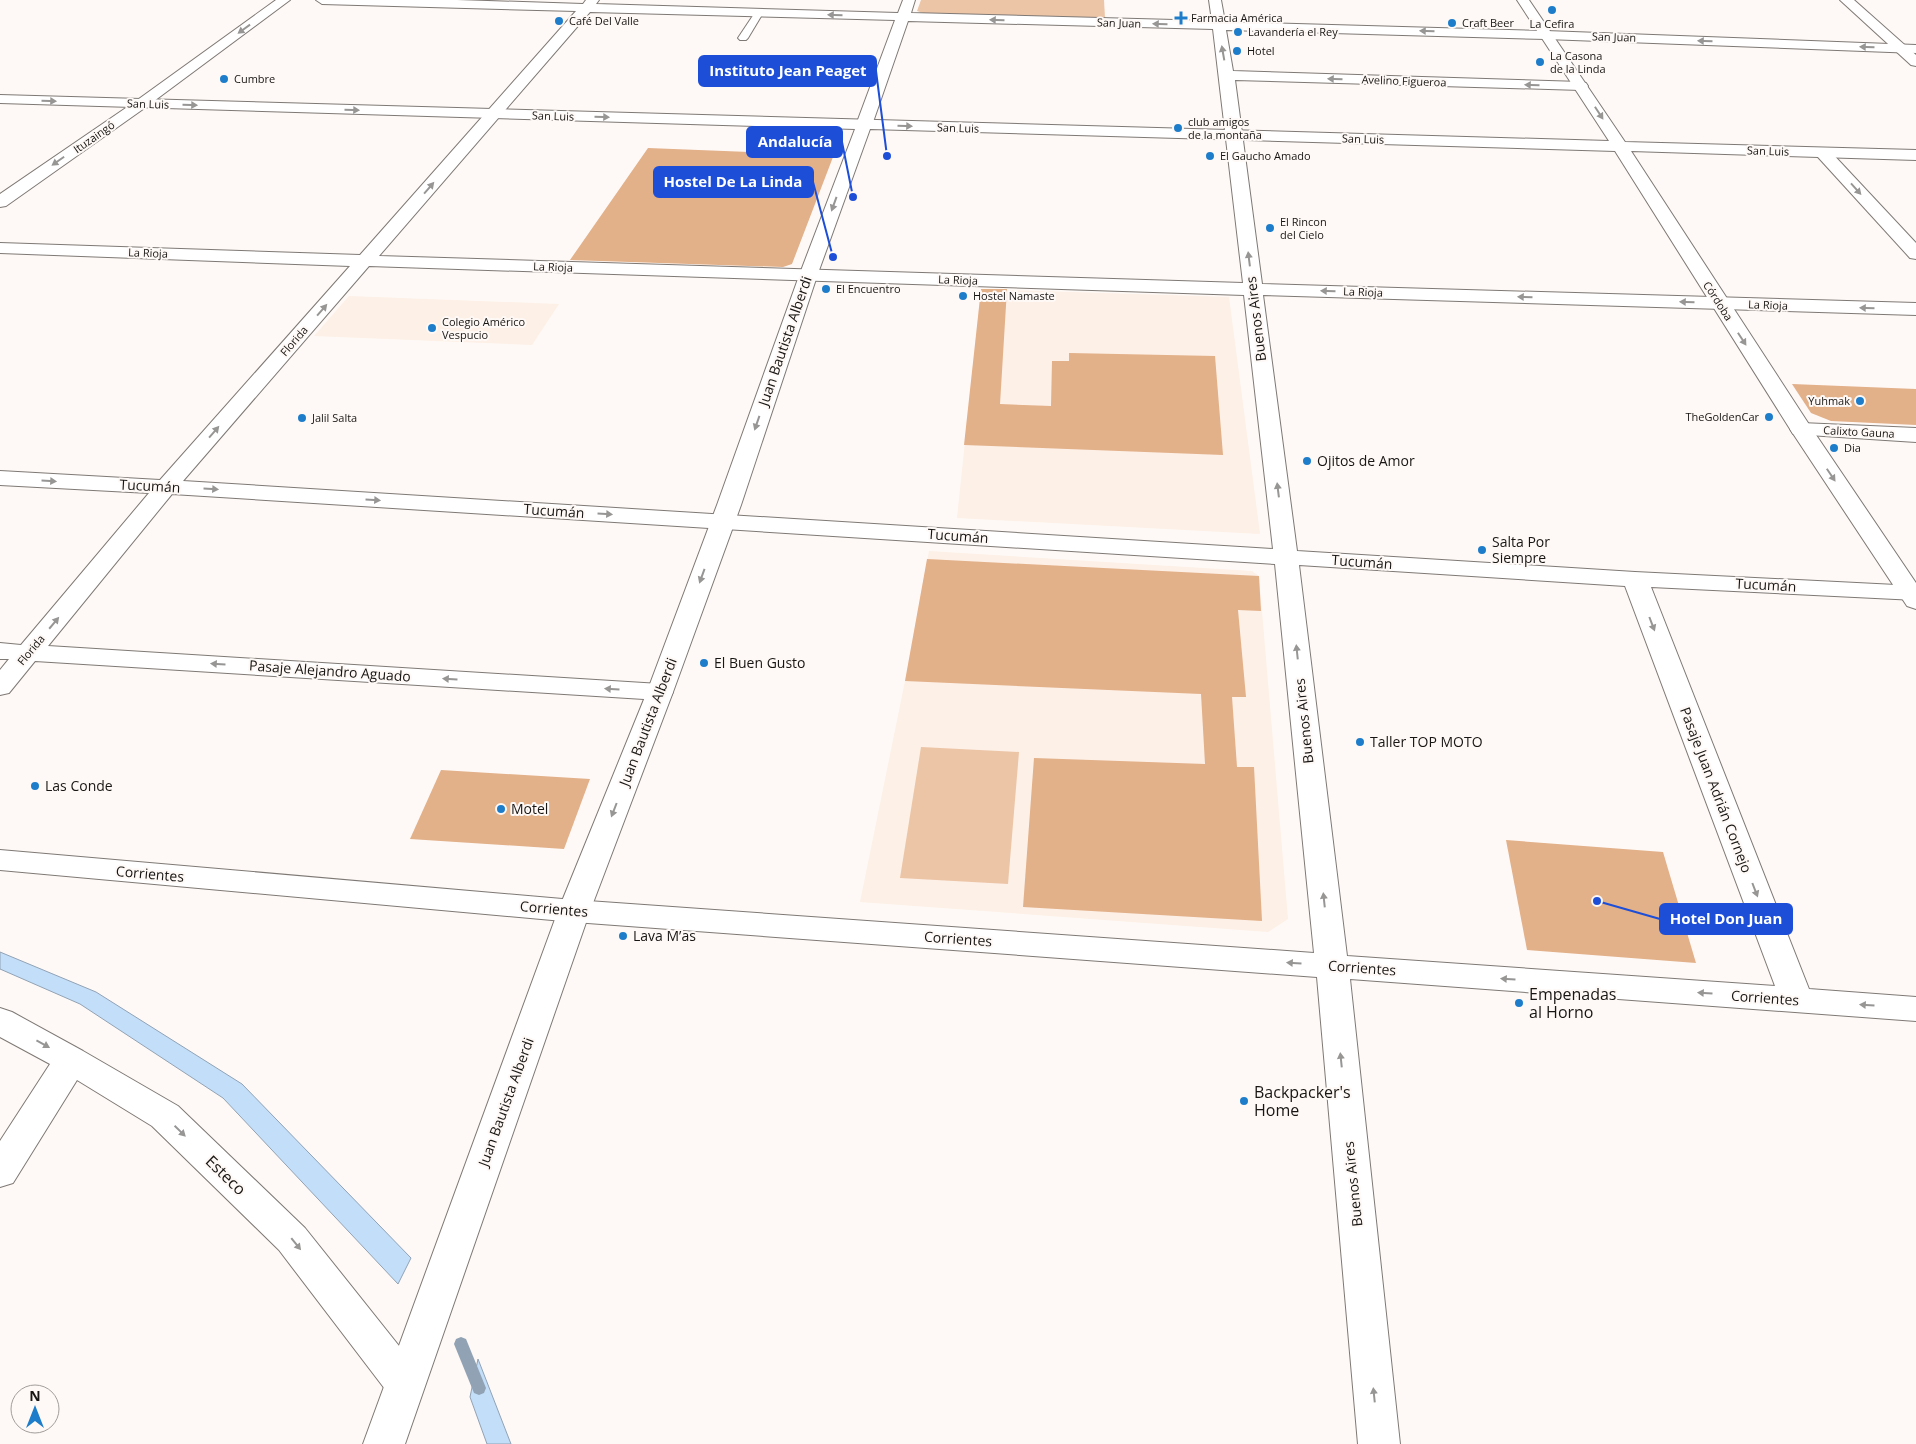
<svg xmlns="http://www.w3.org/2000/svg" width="1916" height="1444" font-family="'Open Sans',sans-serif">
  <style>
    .built { fill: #fdf0e6 }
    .green { fill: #ecc5a7 }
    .water { fill: #c3def9; stroke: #90a2b4 }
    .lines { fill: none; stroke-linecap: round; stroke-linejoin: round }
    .stream { fill: #90a2b4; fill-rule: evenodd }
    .building { fill: #e2b089 }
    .lane-casing { stroke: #7f7975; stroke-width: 2 }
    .street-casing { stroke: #7f7975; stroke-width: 2 }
    .secondary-casing { stroke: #7f7975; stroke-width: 2 }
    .lane { fill: #fff; fill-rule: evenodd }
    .street { fill: #fff; fill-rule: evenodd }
    .secondary { fill: #fff; fill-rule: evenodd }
    .oneway { fill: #979695 }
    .poi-dot { fill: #1e7dca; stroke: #fef9f6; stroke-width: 2 }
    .labels { text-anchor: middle; stroke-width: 4; stroke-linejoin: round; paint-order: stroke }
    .far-poi-label { font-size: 11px; fill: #181614; stroke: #fef9f6; text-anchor: start }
    .far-street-label { font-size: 11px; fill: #181614; stroke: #fef9f6 }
    .street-label { font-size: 14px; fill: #181614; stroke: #fef9f6 }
    .poi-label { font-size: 14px; fill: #181614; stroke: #fef9f6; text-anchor: start }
    .near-poi-label { font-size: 16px; fill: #181614; stroke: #fef9f6; text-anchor: start }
    .near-street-label { font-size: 16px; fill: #181614; stroke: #fef9f6 }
    .leader { fill: none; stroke: #1d4ed8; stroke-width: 2 }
    .callout-dot { fill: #1d4ed8; stroke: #fef9f6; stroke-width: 2 }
    .callout { fill: #1d4ed8; stroke: #1d4ed8; stroke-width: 2 }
    .callout-label { font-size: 15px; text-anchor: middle; font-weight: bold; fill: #fff }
  </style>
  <rect width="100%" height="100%" fill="#fef9f6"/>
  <!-- built -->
  <g class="built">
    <path d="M981 289 1229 297 1260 534 957 518Z"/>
    <path d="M349 296 559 304 532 345 314 336Z"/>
    <path d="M929 551 1252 571 1259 576 1288 919 1268 932 860 902 905 681Z"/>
  </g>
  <!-- green -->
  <g class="green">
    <path d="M921 0H1104L1105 18 923 13 917 11Z"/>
    <path d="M921 747 1019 752 1008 884 900 878Z"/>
  </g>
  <!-- water -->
  <g class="water">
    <path d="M0 952 96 992 242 1084 411 1258 398 1284 223 1098 80 1004 0 969Z"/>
    <path d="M478 1359 511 1444H487L470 1397Z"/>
  </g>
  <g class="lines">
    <!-- stream -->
    <path class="stream" d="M461 1337 466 1339 486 1388 484 1393 479 1395 474 1393 454 1344 456 1339Z"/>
  </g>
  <!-- building -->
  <g class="building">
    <path d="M763 128 843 131 792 264 783 267 570 260 648 148 749 152Z"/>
    <path d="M981 289H1007L1000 404 1051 406 1052 361H1069V353L1215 356 1223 455 964 445Z"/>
    <path d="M1792 384 1916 389V425L1831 421 1811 413Z"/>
    <path d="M927 559 1259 576 1261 611 1238 610 1246 697H1232L1237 767H1254L1262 921 1023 907 1034 758 1205 764 1201 694 905 681Z"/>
    <path d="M441 770 590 779 564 849 410 839Z"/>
    <path d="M1506 840 1663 852 1696 963 1527 950Z"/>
  </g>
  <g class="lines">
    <!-- lane casing -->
    <g class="lane-casing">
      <path id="lane" d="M759 10 763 13 748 38 746 40H740L738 38 756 11Z"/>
    </g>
    <!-- street casing -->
    <g class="street-casing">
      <g id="street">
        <path d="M276 0H290L146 107 6 206 0 207V194L136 101Z"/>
        <path d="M316 0H457L583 4 586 0H599L596 4 898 13 903 0H915L911 13 1212 21 1209 0H1221L1225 22 1546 31 1916 45V53L1546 39 1226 30 1233 71 1581 82 1586 83 1588 86 1586 89 1581 90 1235 80 1262 284 1916 303V315L1263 295 1297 551 1635 572 1916 586V600L1651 587 1809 989 1916 997V1021L1350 979 1400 1444H1358L1317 977 574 922 0 870V850L574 900 1314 953 1275 564 172 494 48 646 660 684 670 686 673 692 670 698 660 700 35 661 9 693 0 695V670L9 659H0V643L21 645 149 493 0 485V471L160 480 350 266 0 253V243L360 255 576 11 322 4ZM590 12 895 20 856 125 859 128H869L872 125 908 21 1213 29 1243 283 379 256ZM369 266 1244 295 1273 549 183 481ZM1299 565 1625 586 1775 986 1347 956Z"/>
        <path d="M1823 148 1829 150 1916 243V259L1910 258 1817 156 1815 153 1817 150Z"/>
        <path d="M1801 423 1916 428V442L1793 434 1790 429 1793 424Z"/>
        <path d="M0 1008 12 1012 83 1051 178 1106 305 1228 419 1371 425 1384 419 1397 405 1403 391 1397 279 1250 152 1126 77 1080 13 1183 0 1187V1141L50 1064 0 1037Z"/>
      </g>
    </g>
    <!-- secondary casing -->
    <g class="secondary-casing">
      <g id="secondary">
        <path d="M1517 0H1529L1625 142 1916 150V160L1631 151 1812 429 1916 583V609L1907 606 1790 429 1615 151 870 129 817 276 741 505 673 692 590 911 405 1444H363L558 911 647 692 717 505 799 276 855 129 0 103V95L1609 141Z"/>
        <path d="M1840 0H1854L1916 55V66L1911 65Z"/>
      </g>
    </g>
    <!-- lane -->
    <use href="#lane" class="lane"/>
    <!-- street -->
    <use href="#street" class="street"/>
    <!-- secondary -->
    <use href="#secondary" class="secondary"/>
  </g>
  <!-- one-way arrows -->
  <defs><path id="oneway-solid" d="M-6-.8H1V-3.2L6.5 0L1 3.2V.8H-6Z" transform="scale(1.25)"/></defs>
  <g class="oneway">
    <use href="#oneway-solid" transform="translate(835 15) rotate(-178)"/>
    <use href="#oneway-solid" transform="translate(997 20) rotate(-178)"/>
    <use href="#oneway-solid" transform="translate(1160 24) rotate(-178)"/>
    <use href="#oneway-solid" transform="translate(244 29) rotate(144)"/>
    <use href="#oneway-solid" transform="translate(1427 31) rotate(-178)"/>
    <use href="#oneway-solid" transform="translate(1705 41) rotate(-178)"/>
    <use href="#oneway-solid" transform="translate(1867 47) rotate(-178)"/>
    <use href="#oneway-solid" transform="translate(1223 53) rotate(-100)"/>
    <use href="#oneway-solid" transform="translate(1335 79) rotate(-178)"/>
    <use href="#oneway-solid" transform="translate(1532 85) rotate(-178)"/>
    <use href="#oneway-solid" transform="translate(49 101) rotate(2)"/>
    <use href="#oneway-solid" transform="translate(190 105) rotate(2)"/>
    <use href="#oneway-solid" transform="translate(352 110) rotate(2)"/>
    <use href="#oneway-solid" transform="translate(1599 113) rotate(57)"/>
    <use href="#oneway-solid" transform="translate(602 117) rotate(2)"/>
    <use href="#oneway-solid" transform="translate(905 126) rotate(2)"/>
    <use href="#oneway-solid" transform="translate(58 161) rotate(145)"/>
    <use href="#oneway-solid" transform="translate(429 188) rotate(-49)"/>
    <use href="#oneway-solid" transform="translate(1856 189) rotate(48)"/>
    <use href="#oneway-solid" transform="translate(834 204) rotate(110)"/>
    <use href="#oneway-solid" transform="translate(1249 259) rotate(-97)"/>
    <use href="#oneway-solid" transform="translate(1328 291) rotate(-178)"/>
    <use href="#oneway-solid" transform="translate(1525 297) rotate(-178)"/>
    <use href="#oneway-solid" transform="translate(1687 302) rotate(-178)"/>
    <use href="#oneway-solid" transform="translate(1867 308) rotate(-178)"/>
    <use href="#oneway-solid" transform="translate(322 310) rotate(-49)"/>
    <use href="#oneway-solid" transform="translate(1742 339) rotate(57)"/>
    <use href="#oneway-solid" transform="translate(757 423) rotate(109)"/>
    <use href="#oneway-solid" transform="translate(214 432) rotate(-49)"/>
    <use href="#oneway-solid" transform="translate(1831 475) rotate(56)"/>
    <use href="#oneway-solid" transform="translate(49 481) rotate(3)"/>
    <use href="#oneway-solid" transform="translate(211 489) rotate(4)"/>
    <use href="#oneway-solid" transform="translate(1278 490) rotate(-97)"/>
    <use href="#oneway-solid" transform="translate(373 500) rotate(4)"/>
    <use href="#oneway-solid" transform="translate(605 514) rotate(4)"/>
    <use href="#oneway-solid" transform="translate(702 576) rotate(110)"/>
    <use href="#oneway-solid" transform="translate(54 623) rotate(-50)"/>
    <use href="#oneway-solid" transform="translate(1652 624) rotate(69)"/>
    <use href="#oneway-solid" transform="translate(1297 652) rotate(-96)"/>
    <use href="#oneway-solid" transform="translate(218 664) rotate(-176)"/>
    <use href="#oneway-solid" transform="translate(450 679) rotate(-176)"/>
    <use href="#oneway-solid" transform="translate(612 689) rotate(-176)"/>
    <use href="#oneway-solid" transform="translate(614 810) rotate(111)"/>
    <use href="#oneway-solid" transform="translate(1755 890) rotate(69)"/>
    <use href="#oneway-solid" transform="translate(1324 900) rotate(-96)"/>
    <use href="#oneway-solid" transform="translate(1294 963) rotate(-176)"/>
    <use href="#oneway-solid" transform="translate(1508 979) rotate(-176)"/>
    <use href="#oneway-solid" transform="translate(1705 993) rotate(-176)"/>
    <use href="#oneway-solid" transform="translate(1867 1005) rotate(-176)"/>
    <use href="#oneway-solid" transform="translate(43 1044) rotate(29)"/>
    <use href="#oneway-solid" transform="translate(1341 1060) rotate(-96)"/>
    <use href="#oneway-solid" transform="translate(180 1131) rotate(44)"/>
    <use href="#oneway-solid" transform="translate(296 1244) rotate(51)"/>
    <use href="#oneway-solid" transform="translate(1374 1395) rotate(-96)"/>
  </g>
  <!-- markers -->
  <g class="poi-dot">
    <circle cx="1552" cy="10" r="5"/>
    <path d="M1178.5 10.5h5v5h5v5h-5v5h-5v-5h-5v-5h5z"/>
    <circle cx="559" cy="21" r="5"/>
    <circle cx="1452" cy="23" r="5"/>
    <circle cx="1238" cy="32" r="5"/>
    <circle cx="1237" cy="51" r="5"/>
    <circle cx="1540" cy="62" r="5"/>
    <circle cx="224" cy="79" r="5"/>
    <circle cx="1178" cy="128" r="5"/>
    <circle cx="1210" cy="156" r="5"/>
    <circle cx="1270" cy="228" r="5"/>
    <circle cx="826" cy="289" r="5"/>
    <circle cx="963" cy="296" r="5"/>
    <circle cx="432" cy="328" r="5"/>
    <circle cx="1860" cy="401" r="5"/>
    <circle cx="1769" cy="417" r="5"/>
    <circle cx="302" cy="418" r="5"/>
    <circle cx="1834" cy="448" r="5"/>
    <circle cx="1307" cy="461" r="5"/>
    <circle cx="1482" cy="550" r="5"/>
    <circle cx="704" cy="663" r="5"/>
    <circle cx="1360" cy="742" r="5"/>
    <circle cx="35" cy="786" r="5"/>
    <circle cx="501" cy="809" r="5"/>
    <circle cx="623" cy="936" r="5"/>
    <circle cx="1519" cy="1003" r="5"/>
    <circle cx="1244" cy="1101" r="5"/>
  </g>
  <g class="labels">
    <!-- far-poi labels -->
    <g class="far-poi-label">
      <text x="1191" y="22">Farmacia América</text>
      <text x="569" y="25">Café Del Valle</text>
      <text x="1462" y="27">Craft Beer</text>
      <text x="1552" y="28" text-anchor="middle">La Cefira</text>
      <text x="1248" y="36">Lavandería el Rey</text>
      <text x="1247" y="55">Hotel</text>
      <text x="1550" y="60">La Casona<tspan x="1550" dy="13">de la Linda</tspan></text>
      <text x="234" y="83">Cumbre</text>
      <text x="1188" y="126">club amigos<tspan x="1188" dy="13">de la montaña</tspan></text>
      <text x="1220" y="160">El Gaucho Amado</text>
      <text x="1280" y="226">El Rincon<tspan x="1280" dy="13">del Cielo</tspan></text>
      <text x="836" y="293">El Encuentro</text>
      <text x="973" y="300">Hostel Namaste</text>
      <text x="442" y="326">Colegio Américo<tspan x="442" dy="13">Vespucio</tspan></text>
      <text x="1850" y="405" text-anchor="end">Yuhmak</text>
      <text x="1759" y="421" text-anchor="end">TheGoldenCar</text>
      <text x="312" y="422">Jalil Salta</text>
      <text x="1844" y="452">Dia</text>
    </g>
    <!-- far-street labels -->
    <g class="far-street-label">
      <text transform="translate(1119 23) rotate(2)" y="4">San Juan</text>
      <text transform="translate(1614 37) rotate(2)" y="4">San Juan</text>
      <text transform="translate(1404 81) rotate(2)" y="4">Avelino Figueroa</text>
      <text transform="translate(148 104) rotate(2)" y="4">San Luis</text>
      <text transform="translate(553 116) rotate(2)" y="4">San Luis</text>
      <text transform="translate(958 128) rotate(2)" y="4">San Luis</text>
      <text transform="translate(94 137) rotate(-35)" y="4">Ituzaingó</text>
      <text transform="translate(1363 139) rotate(2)" y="4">San Luis</text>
      <text transform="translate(1768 151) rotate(2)" y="4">San Luis</text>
      <text transform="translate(148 253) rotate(2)" y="4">La Rioja</text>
      <text transform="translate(553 267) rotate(2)" y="4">La Rioja</text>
      <text transform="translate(958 280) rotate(2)" y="4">La Rioja</text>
      <text transform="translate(1363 292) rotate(2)" y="4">La Rioja</text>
      <text transform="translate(1718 301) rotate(57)" y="4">Córdoba</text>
      <text transform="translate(1768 305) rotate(2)" y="4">La Rioja</text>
      <text transform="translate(294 341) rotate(-49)" y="4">Florida</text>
      <text transform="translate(1859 432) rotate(3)" y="4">Calixto Gauna</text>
      <text transform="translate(31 650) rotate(-50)" y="4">Florida</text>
    </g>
    <!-- street labels -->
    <g class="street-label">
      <text transform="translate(1256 319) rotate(-97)" y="5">Buenos Aires</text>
      <text transform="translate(785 341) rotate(-71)" y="5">Juan Bautista Alberdi</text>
      <text transform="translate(150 486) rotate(3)" y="5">Tucumán</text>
      <text transform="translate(554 511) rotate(4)" y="5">Tucumán</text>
      <text transform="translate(958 536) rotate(4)" y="5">Tucumán</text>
      <text transform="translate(1362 562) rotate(4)" y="5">Tucumán</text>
      <text transform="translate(1766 585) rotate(3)" y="5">Tucumán</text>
      <text transform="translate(330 671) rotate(4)" y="5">Pasaje Alejandro Aguado</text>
      <text transform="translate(1304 721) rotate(-96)" y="5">Buenos Aires</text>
      <text transform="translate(648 722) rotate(-69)" y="5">Juan Bautista Alberdi</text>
      <text transform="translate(1716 790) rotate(69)" y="5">Pasaje Juan Adrián Cornejo</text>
      <text transform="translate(150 874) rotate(5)" y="5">Corrientes</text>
      <text transform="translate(554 909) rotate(5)" y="5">Corrientes</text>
      <text transform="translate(958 939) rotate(4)" y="5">Corrientes</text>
      <text transform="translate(1362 968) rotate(4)" y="5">Corrientes</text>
      <text transform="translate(1765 998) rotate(4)" y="5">Corrientes</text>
      <text transform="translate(506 1102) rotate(-70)" y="5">Juan Bautista Alberdi</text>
      <text transform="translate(1353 1184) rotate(-96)" y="5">Buenos Aires</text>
    </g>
    <!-- poi labels -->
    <g class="poi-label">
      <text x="1317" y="466">Ojitos de Amor</text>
      <text x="1492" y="547">Salta Por<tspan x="1492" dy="16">Siempre</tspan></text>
      <text x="714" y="668">El Buen Gusto</text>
      <text x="1370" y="747">Taller TOP MOTO</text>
      <text x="45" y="791">Las Conde</text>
      <text x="511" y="814">Motel</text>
      <text x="633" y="941">Lava M’as</text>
    </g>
    <!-- near-poi labels -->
    <g class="near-poi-label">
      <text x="1529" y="1000">Empenadas<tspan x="1529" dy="18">al Horno</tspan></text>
      <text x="1254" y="1098">Backpacker's<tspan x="1254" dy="18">Home</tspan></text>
    </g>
    <!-- near-street labels -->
    <g class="near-street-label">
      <text transform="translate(226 1175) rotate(44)" y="6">Esteco</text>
    </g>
  </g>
  <!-- callouts -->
  <path class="leader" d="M887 156L876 71M853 197L842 142M833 257L813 182M1597 901L1660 919"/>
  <g class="callout-dot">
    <circle cx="887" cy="156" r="5"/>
    <circle cx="853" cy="197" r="5"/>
    <circle cx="833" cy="257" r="5"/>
    <circle cx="1597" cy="901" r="5"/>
  </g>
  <g class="callout">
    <rect x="699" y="56" width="177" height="30" rx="5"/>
    <rect x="747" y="127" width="95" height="30" rx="5"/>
    <rect x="654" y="167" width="159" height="30" rx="5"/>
    <rect x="1660" y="904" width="132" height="30" rx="5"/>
  </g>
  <g class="callout-label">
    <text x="788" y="76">Instituto Jean Peaget</text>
    <text x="795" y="147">Andalucía</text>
    <text x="733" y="187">Hostel De La Linda</text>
    <text x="1726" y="924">Hotel Don Juan</text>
  </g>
  <!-- north arrow -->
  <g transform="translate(35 1409)"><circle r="24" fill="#fef9f6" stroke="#a29e9c"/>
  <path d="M0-4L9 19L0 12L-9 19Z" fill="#1e7dca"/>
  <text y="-8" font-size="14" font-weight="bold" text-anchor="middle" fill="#181614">N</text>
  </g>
</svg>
